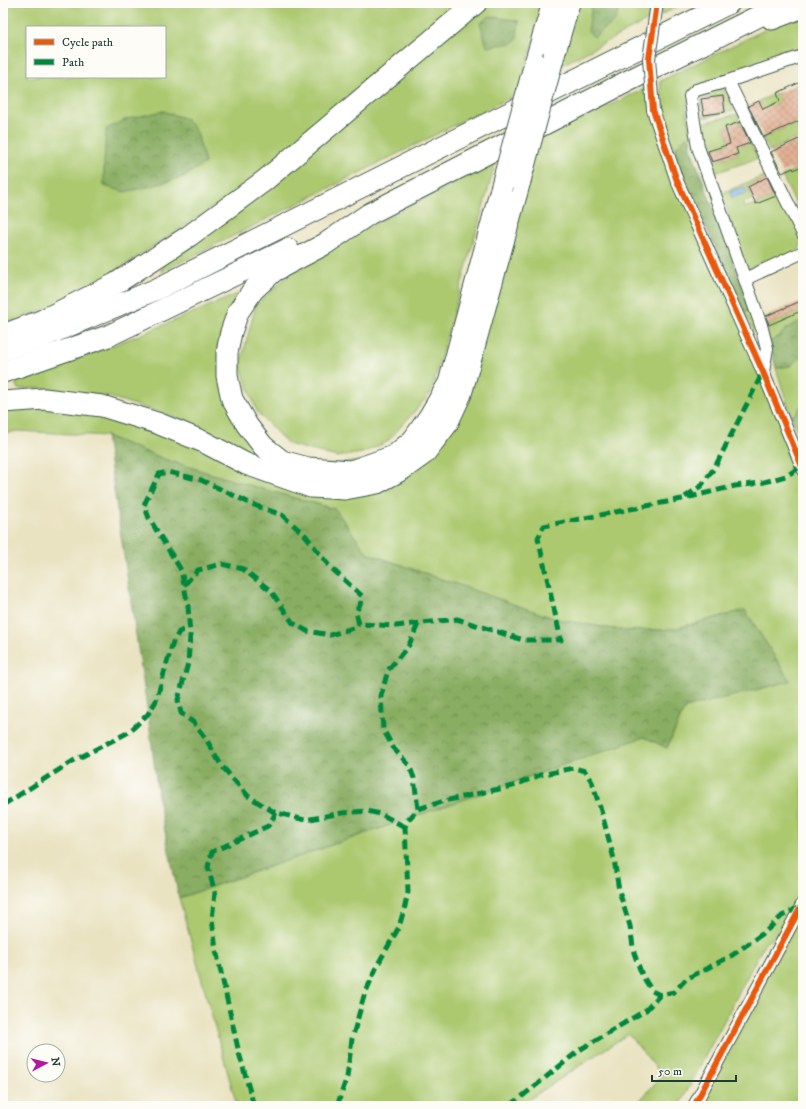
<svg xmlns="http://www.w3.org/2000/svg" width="806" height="1109" font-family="'IM FELL DW Pica',serif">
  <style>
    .green { fill: #acc96f; stroke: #668352; fill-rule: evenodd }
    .forest { fill: url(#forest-crowns); stroke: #54754b }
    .water { fill: url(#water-waves); stroke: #4e7a90 }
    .building { fill: url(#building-cross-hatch) }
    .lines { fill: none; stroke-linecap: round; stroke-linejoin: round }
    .minor-casing { stroke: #3d5649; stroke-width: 14 }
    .motorway-casing { stroke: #3d5649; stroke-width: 23 }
    .minor { stroke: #fff; stroke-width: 12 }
    .motorway { stroke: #fff; stroke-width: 21 }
    .minor-bridge-casing { stroke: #3d5649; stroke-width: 14; stroke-linecap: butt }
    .motorway-bridge-casing { stroke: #3d5649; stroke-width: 23; stroke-linecap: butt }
    .minor-bridge { stroke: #fff; stroke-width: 12 }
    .motorway-bridge { stroke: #fff; stroke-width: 21 }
    .quiet { stroke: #00873e; stroke-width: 5; stroke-dasharray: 10 5; stroke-linecap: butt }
    .cycleway-casing { stroke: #fdfcf7; stroke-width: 8 }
    .cycleway { stroke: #e8590c; stroke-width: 6 }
  </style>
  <defs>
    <pattern id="forest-crowns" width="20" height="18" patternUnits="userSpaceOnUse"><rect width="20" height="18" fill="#89ad62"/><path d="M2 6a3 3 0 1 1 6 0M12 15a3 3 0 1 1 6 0" fill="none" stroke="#6f8e52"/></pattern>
    <pattern id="water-waves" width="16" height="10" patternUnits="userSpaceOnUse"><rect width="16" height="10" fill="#7cb6ed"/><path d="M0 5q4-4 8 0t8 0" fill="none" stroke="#6595c1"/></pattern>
    <pattern id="building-cross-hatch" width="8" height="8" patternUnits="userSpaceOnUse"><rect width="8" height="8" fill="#e2b093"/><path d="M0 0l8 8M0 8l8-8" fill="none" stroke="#b79079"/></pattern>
  </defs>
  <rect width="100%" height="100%" fill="#fdfcf7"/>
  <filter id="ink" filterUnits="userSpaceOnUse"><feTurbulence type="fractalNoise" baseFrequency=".025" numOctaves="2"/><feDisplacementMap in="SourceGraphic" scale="8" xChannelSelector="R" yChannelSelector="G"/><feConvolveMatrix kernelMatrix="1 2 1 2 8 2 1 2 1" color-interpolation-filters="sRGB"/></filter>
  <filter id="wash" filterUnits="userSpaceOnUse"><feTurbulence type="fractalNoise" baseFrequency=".012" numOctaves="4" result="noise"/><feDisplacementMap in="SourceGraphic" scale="16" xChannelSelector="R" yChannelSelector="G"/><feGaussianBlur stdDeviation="0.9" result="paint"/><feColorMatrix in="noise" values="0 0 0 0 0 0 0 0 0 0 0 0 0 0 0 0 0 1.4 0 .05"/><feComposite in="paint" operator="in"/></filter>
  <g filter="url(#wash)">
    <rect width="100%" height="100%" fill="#eae3c2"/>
    <!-- green -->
    <g class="green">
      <path d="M3 3H457L411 44 235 193 72 299 3 325ZM27 27H165V77H27Z"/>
      <path d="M480 3H546L517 94 161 272 163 261Z"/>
      <path d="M574 3H652L648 20 556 68Z"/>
      <path d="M663 3H684L661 15Z"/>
      <path d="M803 13V52L719 79 686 104 691 141 686 137 676 160 665 123 660 81 783 21Z"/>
      <path d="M651 86 653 110 803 469V1106H696L785 930 765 943 679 1106 636 1105 662 1075 628 1034 519 1106H237L179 898 644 737 667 748 685 708 790 681 745 610 674 629 626 631 556 619 367 553 335 509 241 483 164 459 106 436 17 431 3 434V407L101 411 187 441 250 473 424 454 536 139Z"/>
      <path d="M722 88 727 92 735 110 704 118V115L725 112 723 95 701 99 703 111H701L699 98 701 94Z"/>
      <path d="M777 93 780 101 772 115 756 122 751 112 762 107 759 101Z"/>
      <path d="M737 114 748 138 744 139 725 127 730 144 708 151 703 123Z"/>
      <path d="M803 119V139L801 136 770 151 763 138Z"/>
      <path d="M734 142 742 146 750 143 758 158 715 173 712 162 738 154Z"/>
      <path d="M496 161 431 393 387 442 362 453 337 457 288 444 257 412 240 365 256 305 307 259Z"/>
      <path d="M803 165V206L798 208 782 176Z"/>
      <path d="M766 175 767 177 748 187 753 199 743 203 744 208 777 196C783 204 801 230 802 240 802 245 800 248 797 252L748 271 744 269 722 193Z"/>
      <path d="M240 293 218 343 221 388 268 457 262 460 186 421 107 396 39 388 18 389 15 383 147 332Z"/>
      <path d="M751 309 759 335 758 337 756 336 744 311H748Z"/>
      <path d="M803 310V323L798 322 786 329 780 336 769 342 766 326Z"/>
      <path d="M803 355V403L796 414 791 416 776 368 790 366Z"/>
    </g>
    <!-- forest -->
    <g class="forest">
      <path d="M592 3H621L615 21 594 37 588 31Z"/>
      <path d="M490 16 519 21 517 39 513 43 487 47 480 23Z"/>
      <path d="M163 111 186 119 197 132 205 163 185 176 156 185 125 192 104 186V164L106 129 127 119Z"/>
      <path d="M686 137 691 141V149L751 309 748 311H744L676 160V147Z"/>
      <path d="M798 322 803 323V355L790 366 776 368 769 342 780 336 786 329Z"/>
      <path d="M803 403V446L791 416 796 414Z"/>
      <path d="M106 436 164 459 241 483 335 509 367 553 556 619 626 631 674 629 745 610 790 681 685 708 667 748 644 737 179 898 159 803 148 714Z"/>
    </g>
    <!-- water -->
    <path class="water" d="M744 187 747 193 732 198 730 192Z"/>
    <g id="blocks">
      <!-- building -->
      <g class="building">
        <path d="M803 81V119L764 137 748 106 759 101 763 109 780 101 777 93Z"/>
        <path d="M723 96 725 112 704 115 701 99Z"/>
        <path d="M740 122 750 143 736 148 738 154 712 162 708 151 730 144 725 127Z"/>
        <path d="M803 137V165L794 170 793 168 782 173 771 152Z"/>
        <path d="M767 177 776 196 756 204 748 187Z"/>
        <path d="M803 300V310L769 325 766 316Z"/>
      </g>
    </g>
  </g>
  <g filter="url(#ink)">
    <use href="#blocks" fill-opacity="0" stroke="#3d5649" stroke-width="1"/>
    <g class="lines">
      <!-- minor casing -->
      <g class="minor-casing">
        <g id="minor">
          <path d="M728 81 803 234"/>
          <path d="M653 110 677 181 763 372 803 469"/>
          <path d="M745 279 803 252"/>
          <path d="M763 372 767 348 761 325 698 147 690 96 696 90 728 81 803 56"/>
          <path d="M694 1106 803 903"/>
        </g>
      </g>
      <!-- motorway casing -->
      <g class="motorway-casing">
        <g id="motorway">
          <path d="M772 19 803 7"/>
          <path d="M554 55 569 3"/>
          <path d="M535 63 553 3"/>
          <path d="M501 189 449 383 429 417 413 440 394 456 351 471 308 468 282 461 263 446 247 425 232 399 227 376V353L231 332 238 312 253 290 274 271 325 244 369 214 630 80 785 3"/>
          <path d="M3 335 43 320 115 284 189 236 264 181 476 3"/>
          <path d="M3 350 42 337 157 289 729 3"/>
          <path d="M3 372 108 336 288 249"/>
          <path d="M3 402 44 399 102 406 157 423 204 442 246 464 311 487 345 489 377 483 403 469 424 454 447 424 461 394 520 181"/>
        </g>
      </g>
      <!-- minor -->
      <use href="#minor" class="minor"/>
      <!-- motorway -->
      <use href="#motorway" class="motorway"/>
      <!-- minor-bridge casing -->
      <g class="minor-bridge-casing">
        <path id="minor-bridge" d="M653 110 649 59 657 3"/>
      </g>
      <!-- motorway-bridge casing -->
      <g class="motorway-bridge-casing">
        <g id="motorway-bridge">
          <path d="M520 181 554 55"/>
          <path d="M501 189 535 63"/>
        </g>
      </g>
      <!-- minor-bridge -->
      <use href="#minor-bridge" class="minor-bridge"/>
      <!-- motorway-bridge -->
      <use href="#motorway-bridge" class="motorway-bridge"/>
      <!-- quiet -->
      <g class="quiet">
        <path d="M685 497 701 486 715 467 763 372"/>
        <path d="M184 585 198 570 222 564 243 569 271 591 293 623 307 631 330 635 353 628 359 624"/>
        <path d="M418 624 409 645 388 670 381 696 383 729 394 749 409 765 414 778 418 809"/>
        <path d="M3 805 73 761 129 732 148 714 156 701 173 642 179 632 189 627"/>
        <path d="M405 827 381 814 367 811 342 813 305 820 274 812 248 796 221 765 206 739 194 723 181 713 178 700 188 663 190 636 188 606 181 570 149 518 144 505 159 474 168 472 201 480 254 505 282 515 306 536 329 566 362 596 361 602 356 612 359 624 396 626 457 619 523 640H561L538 538 544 526 682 499 735 486 761 483 786 476 802 466"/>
        <path d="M254 1106 239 1053 216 950 212 919 215 893 208 867 212 852 268 826 276 813"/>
        <path d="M337 1106 347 1077 352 1039 364 996 378 964 399 927 405 906 408 892 405 827 408 820 418 809 444 801 513 786 540 775 574 768 585 771 592 782 602 814 614 859 619 891 630 926 634 953 642 975 652 991 660 995 674 992 686 979 731 956 765 932 782 916 800 907"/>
        <path d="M510 1106 581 1049 646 1010 660 995"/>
      </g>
      <!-- cycleway casing -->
      <g class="cycleway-casing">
        <g id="cycleway">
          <path d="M657 3 649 59 653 110 677 181 763 372 803 469"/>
          <path d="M694 1106 803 903"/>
        </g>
      </g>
      <!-- cycleway -->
      <use href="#cycleway" class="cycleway"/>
    </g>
  </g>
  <!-- margin -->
  <rect width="806" height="1109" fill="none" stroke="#fdfcf7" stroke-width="16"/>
  <!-- legend -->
  <rect x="26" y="26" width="140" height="52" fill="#fdfcf7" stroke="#a4b0a9"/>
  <rect x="34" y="39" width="20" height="6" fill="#e8590c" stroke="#a4b0a9"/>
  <text x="62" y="46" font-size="12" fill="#1f3d34">Cycle path</text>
  <rect x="34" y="59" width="20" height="6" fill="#00873e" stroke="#a4b0a9"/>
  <text x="62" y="66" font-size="12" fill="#1f3d34">Path</text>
  <!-- north arrow -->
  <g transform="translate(46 1063) rotate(83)"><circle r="19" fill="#fdfcf7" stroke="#a4b0a9"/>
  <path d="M0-3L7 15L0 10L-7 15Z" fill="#b5179e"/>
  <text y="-6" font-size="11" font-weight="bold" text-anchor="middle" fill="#1f3d34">N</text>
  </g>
  <!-- scale -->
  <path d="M652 1075v6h84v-6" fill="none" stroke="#1f3d34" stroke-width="2"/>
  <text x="658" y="1075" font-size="12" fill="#1f3d34" stroke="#fdfcf7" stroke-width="3" paint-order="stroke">50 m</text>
</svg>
